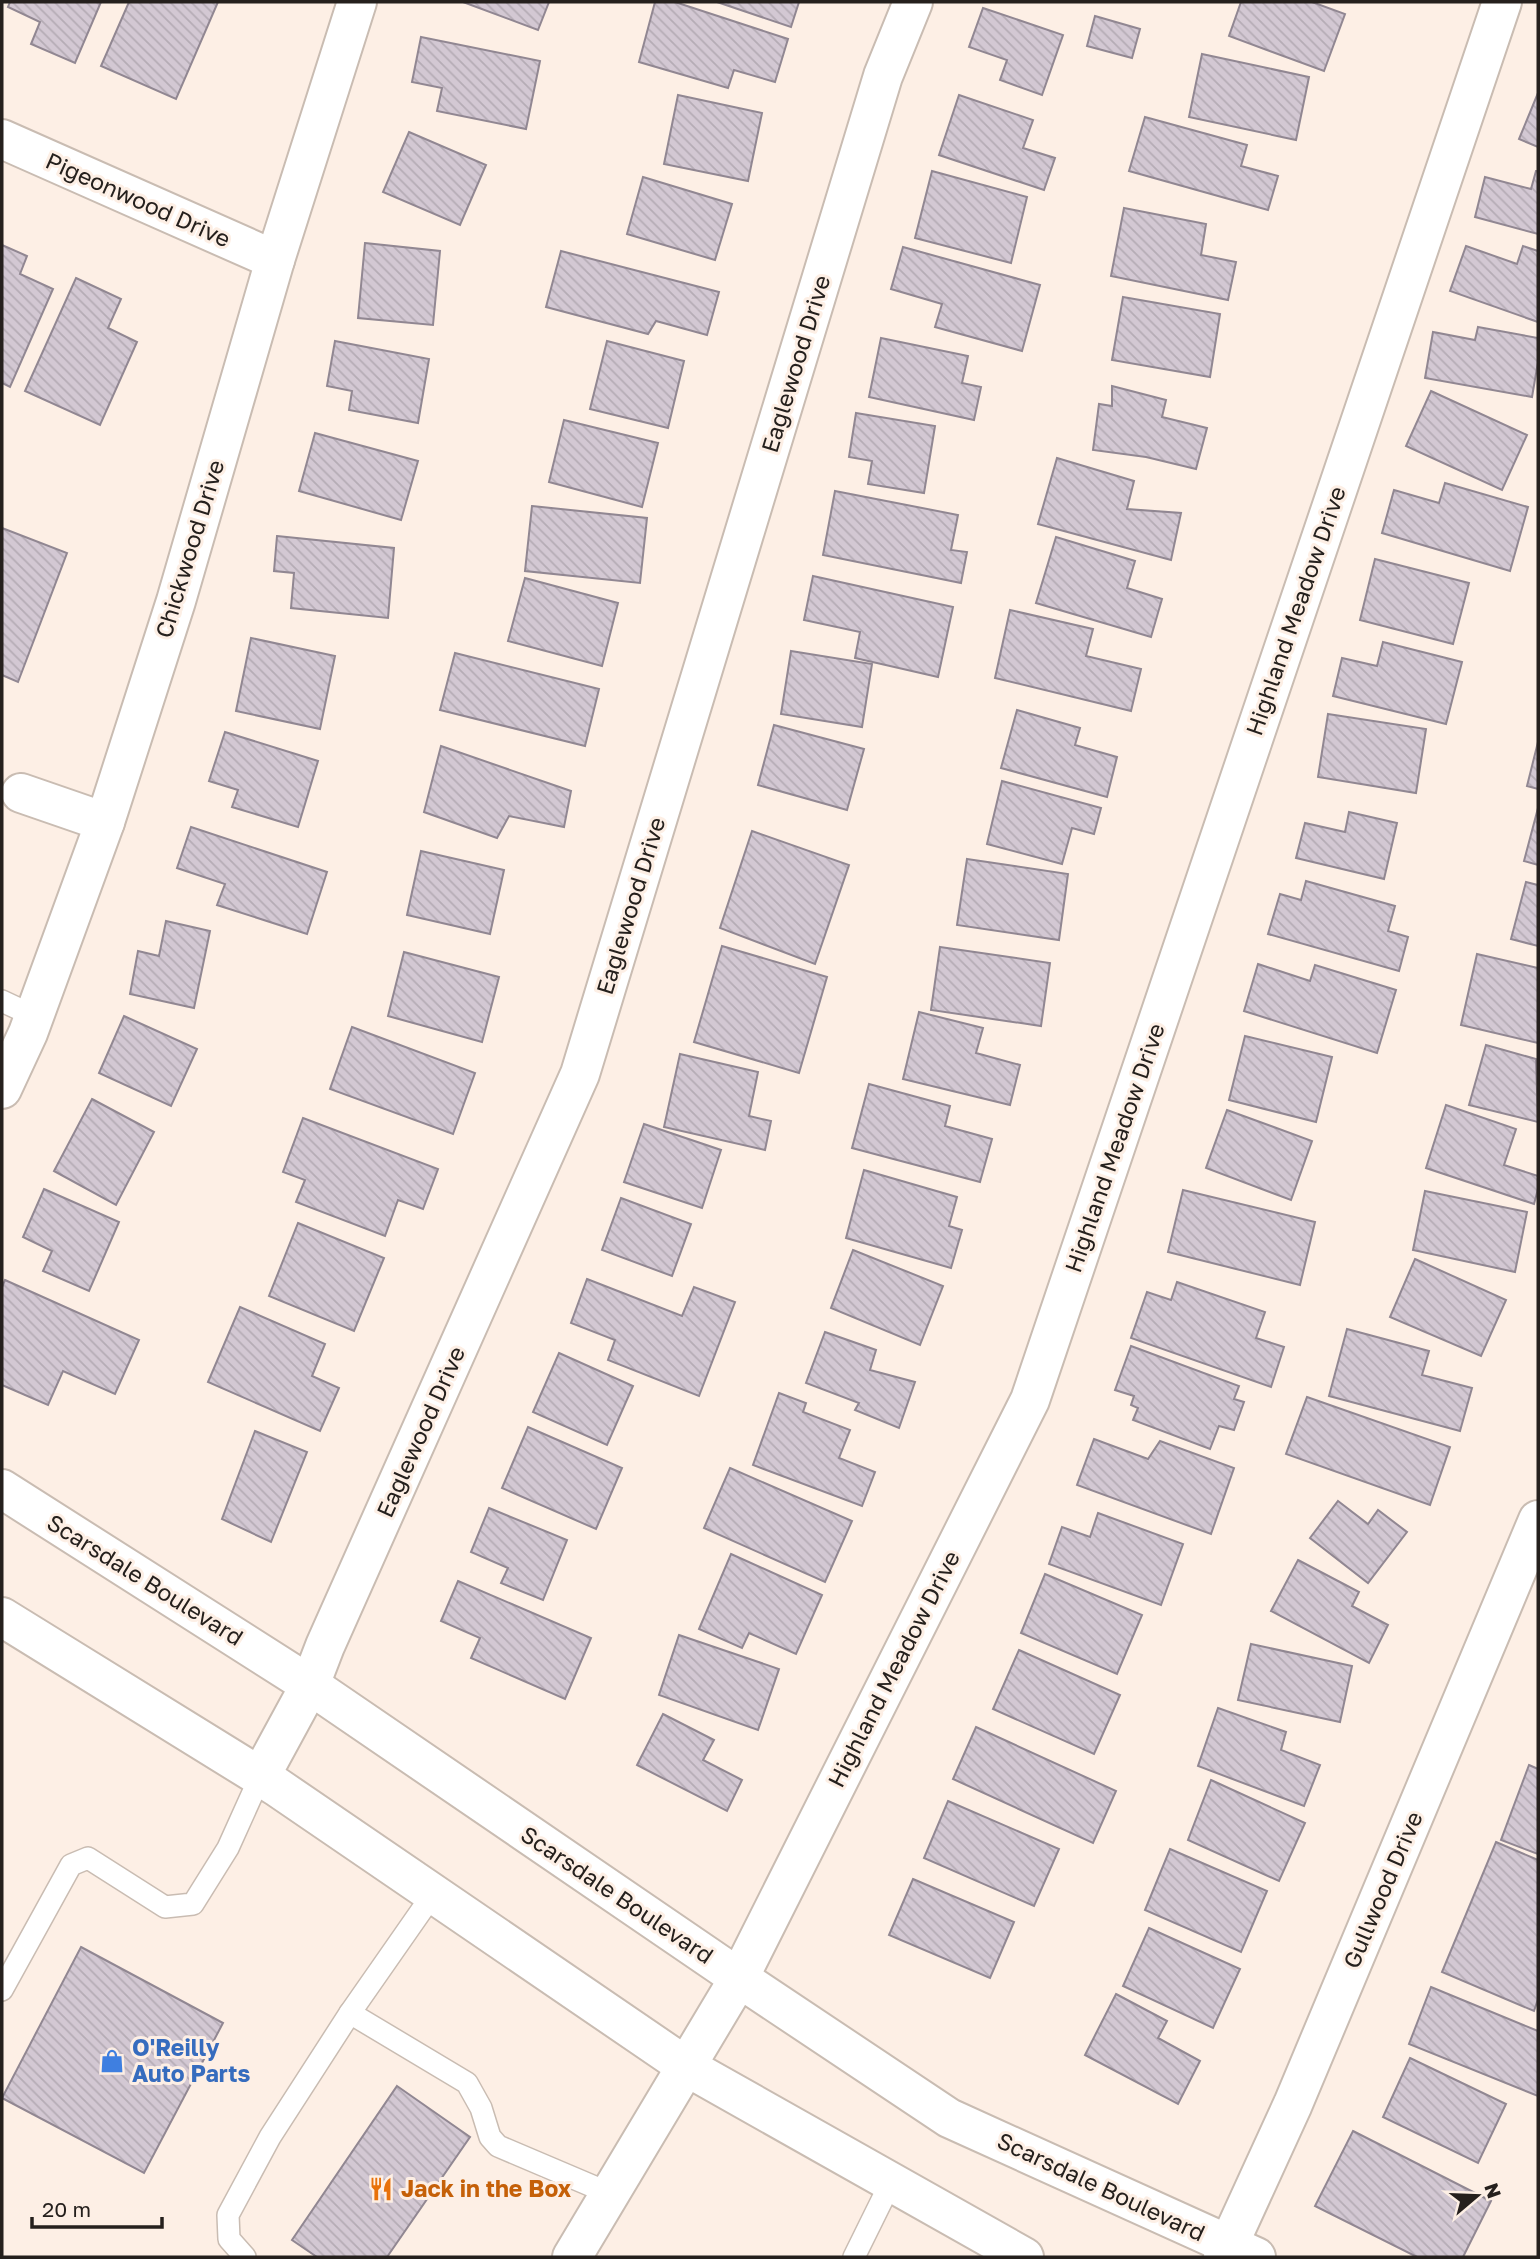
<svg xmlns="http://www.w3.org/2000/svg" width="1540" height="2259" font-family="'Golos Text',sans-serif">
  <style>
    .building { fill: url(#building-back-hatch); stroke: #918792; stroke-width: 2 }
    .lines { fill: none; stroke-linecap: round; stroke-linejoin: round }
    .service-casing { stroke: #c9bcb2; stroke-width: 24 }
    .minor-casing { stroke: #c9bcb2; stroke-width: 42 }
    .secondary-casing { stroke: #c9bcb2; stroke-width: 42 }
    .service { stroke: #fff; stroke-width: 21 }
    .minor { stroke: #fff; stroke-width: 38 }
    .secondary { stroke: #fff; stroke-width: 38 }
    .labels { text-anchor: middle; stroke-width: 6; stroke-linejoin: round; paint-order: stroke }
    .street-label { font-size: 23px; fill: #25201d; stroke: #fdefe5 }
    .shop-label { font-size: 23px; font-weight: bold; fill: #366cbe; stroke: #fdefe5; text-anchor: start }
    .food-label { font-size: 23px; font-weight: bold; fill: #c56008; stroke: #fdefe5; text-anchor: start }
  </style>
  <defs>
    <pattern id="building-back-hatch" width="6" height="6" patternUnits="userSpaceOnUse" patternTransform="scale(1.75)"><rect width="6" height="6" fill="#d3c8d3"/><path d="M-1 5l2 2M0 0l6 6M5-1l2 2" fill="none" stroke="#b5acb5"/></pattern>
  </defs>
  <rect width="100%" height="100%" fill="#fdefe5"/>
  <!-- building -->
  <g class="building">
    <path d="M10 2H101L75 63 31 44 40 22 8 7Z"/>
    <path d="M129 2H218L176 99 101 66Z"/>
    <path d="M463 2H549L538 30Z"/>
    <path d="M655 2H675L788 39 775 82 734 70 728 88 639 62Z"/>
    <path d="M717 2H799L791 27Z"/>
    <path d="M1241 2H1312L1345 14 1324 71 1229 36Z"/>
    <path d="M983 8 1063 35 1042 95 1000 80 1007 60 969 47Z"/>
    <path d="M1095 16 1140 29 1132 58 1087 46Z"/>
    <path d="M421 37 540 61 526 129 437 111 442 88 412 82Z"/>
    <path d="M1202 54 1309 77 1296 140 1189 117Z"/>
    <path d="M1538 93V147L1519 139Z"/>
    <path d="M678 95 762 113 748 181 664 164Z"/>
    <path d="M959 95 1033 120 1023 148 1055 158 1044 190 939 155Z"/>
    <path d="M1145 117 1247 145 1241 166 1278 176 1268 210 1129 171Z"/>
    <path d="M409 132 486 165 460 225 383 192Z"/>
    <path d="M932 171 1027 197 1011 263 915 238Z"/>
    <path d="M1536 171H1538V234L1475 217 1485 177 1531 189Z"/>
    <path d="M643 177 732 204 715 260 627 234Z"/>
    <path d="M1124 208 1206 224 1201 255 1236 262 1228 300 1111 276Z"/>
    <path d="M365 243 440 251 433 325 358 318Z"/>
    <path d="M2 245 27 256 20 274 53 289 10 387 2 383Z"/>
    <path d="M1466 246 1517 264 1523 246 1538 251V322L1450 291Z"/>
    <path d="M903 247 1040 285 1022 351 935 327 942 304 891 289Z"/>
    <path d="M561 251 719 292 707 335 656 321 648 334 546 307Z"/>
    <path d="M76 278 121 299 108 328 137 342 100 425 25 391Z"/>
    <path d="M1123 297 1220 314 1210 377 1112 360Z"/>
    <path d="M1478 327 1538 338V362L1532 397 1425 378 1433 332 1475 340Z"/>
    <path d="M881 338 968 356 962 383 981 387 974 420 869 397Z"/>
    <path d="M335 341 429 359 418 423 349 410 352 391 327 386Z"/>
    <path d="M607 341 684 361 668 428 590 409Z"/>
    <path d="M1112 386 1166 400 1162 417 1207 428 1196 469 1146 457 1093 450 1099 404 1112 406Z"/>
    <path d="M1431 391 1527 435 1502 490 1406 446Z"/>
    <path d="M856 413 935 426 924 493 868 484 872 461 849 457Z"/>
    <path d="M564 420 658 443 642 507 549 482Z"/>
    <path d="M315 433 418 461 401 520 299 491Z"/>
    <path d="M1057 458 1134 481 1127 509 1181 513 1171 560 1038 524Z"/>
    <path d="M1445 483 1528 507 1510 571 1382 533 1394 490 1439 503Z"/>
    <path d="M835 491 958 515 951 550 967 552 961 583 823 555Z"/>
    <path d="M532 506 647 518 640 583 525 571Z"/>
    <path d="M2 528 67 553 18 682 2 675Z"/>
    <path d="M277 536 394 548 388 618 291 608 294 573 274 571Z"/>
    <path d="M1056 537 1135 561 1127 588 1162 599 1151 637 1036 603Z"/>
    <path d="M1375 559 1469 583 1453 644 1360 620Z"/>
    <path d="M813 576 953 607 938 677 855 658 860 632 804 620Z"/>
    <path d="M525 578 618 603 602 666 508 641Z"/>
    <path d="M1010 610 1093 629 1086 656 1141 669 1131 711 995 678Z"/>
    <path d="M251 638 335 656 320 729 236 711Z"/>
    <path d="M1383 642 1462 662 1446 724 1333 696 1342 658 1377 666Z"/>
    <path d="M791 651 872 664 862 727 781 714Z"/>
    <path d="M455 653 599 689 585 746 440 710Z"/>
    <path d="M1017 710 1080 728 1075 745 1117 757 1107 797 1001 768Z"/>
    <path d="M1328 714 1426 729 1416 793 1318 777Z"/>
    <path d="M774 725 864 749 847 810 758 785Z"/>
    <path d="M225 732 318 761 298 827 232 807 238 790 209 781Z"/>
    <path d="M1538 742V789L1527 786Z"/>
    <path d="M441 746 571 791 564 827 509 816 497 838 424 812Z"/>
    <path d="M1002 781 1101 808 1094 834 1072 828 1062 864 987 844Z"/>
    <path d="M1538 808V865L1524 861Z"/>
    <path d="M1349 812 1397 823 1384 879 1296 858 1305 823 1345 832Z"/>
    <path d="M191 827 327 872 307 934 217 905 225 884 177 868Z"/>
    <path d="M752 831 849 865 815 964 720 928Z"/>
    <path d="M421 851 504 870 490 934 407 915Z"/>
    <path d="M967 859 1068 874 1059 940 957 925Z"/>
    <path d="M1306 881 1395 906 1388 931 1408 937 1399 971 1268 934 1280 894 1301 900Z"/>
    <path d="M1526 882 1538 885V946L1511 939Z"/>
    <path d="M166 921 210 931 194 1008 130 994 138 951 159 956Z"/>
    <path d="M722 946 827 977 799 1073 694 1042Z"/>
    <path d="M940 947 1050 963 1041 1026 931 1010Z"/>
    <path d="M404 952 499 977 482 1042 388 1016Z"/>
    <path d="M1477 954 1538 968V1043L1461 1025Z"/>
    <path d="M1258 964 1310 981 1315 965 1396 990 1377 1053 1244 1011Z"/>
    <path d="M919 1012 983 1028 976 1053 1020 1065 1010 1105 903 1079Z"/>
    <path d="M124 1016 197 1049 171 1106 99 1073Z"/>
    <path d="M352 1027 475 1073 453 1134 330 1089Z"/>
    <path d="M1245 1036 1332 1057 1316 1122 1229 1100Z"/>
    <path d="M1486 1045 1536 1059 1538 1122 1469 1105Z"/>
    <path d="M680 1054 758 1072 749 1116 771 1121 765 1150 664 1127Z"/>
    <path d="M869 1084 950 1106 945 1126 992 1139 980 1182 852 1148Z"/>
    <path d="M92 1099 154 1132 116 1205 54 1171Z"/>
    <path d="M1446 1105 1516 1129 1504 1165 1538 1176V1189L1534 1204 1426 1168Z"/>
    <path d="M1227 1110 1312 1141 1291 1200 1206 1168Z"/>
    <path d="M303 1118 438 1169 423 1209 398 1200 385 1236 296 1202 305 1180 283 1172Z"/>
    <path d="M644 1124 721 1150 702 1208 624 1182Z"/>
    <path d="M864 1170 957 1197 949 1226 962 1230 951 1268 846 1238Z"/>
    <path d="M44 1189 119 1222 89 1291 43 1271 52 1251 23 1237Z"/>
    <path d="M1183 1190 1315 1222 1300 1285 1168 1252Z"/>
    <path d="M1425 1191 1527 1212 1515 1272 1413 1250Z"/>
    <path d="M621 1198 691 1224 672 1276 602 1250Z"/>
    <path d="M298 1223 384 1258 354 1331 269 1296Z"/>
    <path d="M853 1250 943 1286 920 1345 831 1308Z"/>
    <path d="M1415 1259 1506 1300 1481 1356 1390 1317Z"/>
    <path d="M587 1279 682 1316 694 1287 735 1302 699 1396 608 1360 615 1340 571 1323Z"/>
    <path d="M5 1280 139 1340 115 1394 63 1371 48 1405 2 1385V1287Z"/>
    <path d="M1177 1282 1265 1312 1256 1338 1284 1347 1271 1387 1131 1338 1147 1292 1171 1300Z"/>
    <path d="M240 1307 325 1344 312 1376 339 1388 320 1431 208 1382Z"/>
    <path d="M1347 1329 1429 1351 1422 1375 1472 1388 1460 1431 1329 1396Z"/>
    <path d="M825 1332 876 1350 870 1370 915 1382 899 1428 855 1410 859 1403 806 1383Z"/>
    <path d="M1131 1346 1239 1386 1234 1399 1244 1402 1234 1430 1219 1426 1210 1449 1133 1420 1138 1408 1131 1405 1134 1396 1115 1390Z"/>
    <path d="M559 1353 633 1386 607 1445 533 1412Z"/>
    <path d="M779 1393 806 1403 803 1412 850 1430 839 1458 875 1472 862 1506 753 1465Z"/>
    <path d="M1307 1397 1450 1447 1430 1505 1286 1454Z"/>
    <path d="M528 1427 622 1468 596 1529 502 1488Z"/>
    <path d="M255 1431 307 1452 271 1542 222 1519Z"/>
    <path d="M1094 1439 1148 1459 1160 1441 1234 1468 1211 1534 1077 1485Z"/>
    <path d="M730 1468 852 1521 825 1582 704 1528Z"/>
    <path d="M1338 1501 1368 1524 1378 1510 1407 1532 1368 1583 1310 1538Z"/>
    <path d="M489 1508 567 1540 543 1600 501 1583 508 1568 471 1552Z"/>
    <path d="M1098 1513 1183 1544 1161 1605 1049 1564 1062 1527 1090 1537Z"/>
    <path d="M731 1554 822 1595 796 1654 749 1633 742 1648 699 1629Z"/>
    <path d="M1298 1560 1359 1592 1352 1606 1388 1625 1369 1663 1271 1611Z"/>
    <path d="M1045 1574 1142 1615 1117 1674 1021 1633Z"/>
    <path d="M458 1581 591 1638 565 1699 471 1658 480 1638 441 1621Z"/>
    <path d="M679 1635 779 1669 758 1730 659 1695Z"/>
    <path d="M1251 1644 1352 1666 1340 1722 1238 1700Z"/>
    <path d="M1019 1650 1120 1695 1094 1754 993 1709Z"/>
    <path d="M1218 1708 1286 1732 1281 1750 1320 1765 1304 1806 1198 1766Z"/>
    <path d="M663 1714 714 1740 703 1760 742 1780 727 1811 637 1765Z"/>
    <path d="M976 1727 1116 1791 1093 1843 953 1779Z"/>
    <path d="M1529 1765 1538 1769V1854L1501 1840Z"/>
    <path d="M1211 1780 1305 1823 1279 1881 1188 1840Z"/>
    <path d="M948 1801 1059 1849 1034 1906 924 1858Z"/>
    <path d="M1496 1842 1538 1860V1999L1534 2011 1442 1972Z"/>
    <path d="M1170 1849 1267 1891 1241 1952 1145 1910Z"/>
    <path d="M913 1879 1014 1922 990 1978 889 1935Z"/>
    <path d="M1149 1928 1240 1969 1213 2028 1123 1986Z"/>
    <path d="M81 1947 223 2023 144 2173 2 2098Z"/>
    <path d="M1431 1987 1538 2031V2096L1409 2044Z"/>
    <path d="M1116 1994 1167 2021 1158 2038 1200 2061 1178 2104 1085 2055Z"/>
    <path d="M1410 2058 1506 2104 1478 2163 1383 2117Z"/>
    <path d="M397 2086 470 2137 387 2257H317L292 2240Z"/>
    <path d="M1353 2131 1491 2201 1463 2257H1417L1315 2206Z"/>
  </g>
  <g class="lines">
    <!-- service casing -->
    <g class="service-casing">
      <g id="service">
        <path d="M2 1001 34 1016"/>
        <path d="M2 1990 71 1865 88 1858 165 1907 193 1904 228 1848 260 1777"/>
        <path d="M350 2013 467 2083 481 2108 490 2137 498 2146 611 2194"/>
        <path d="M245 2257 229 2239 228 2215 270 2137 350 2013 433 1894"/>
        <path d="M854 2257 891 2182"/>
      </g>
    </g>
    <!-- minor casing -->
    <g class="minor-casing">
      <g id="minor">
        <path d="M2 139 275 260"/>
        <path d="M21 793 105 822"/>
        <path d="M2 1089 28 1033 105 822 176 601 275 260 357 2"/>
        <path d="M260 1777 310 1685 325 1646 580 1074 883 76 913 2"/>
        <path d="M572 2257 739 1978 1030 1400 1502 2"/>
        <path d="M1223 2257 1293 2104 1538 1520"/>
      </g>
    </g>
    <!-- secondary casing -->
    <g class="secondary-casing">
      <g id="secondary">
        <path d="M2 1489 310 1685 739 1978 949 2118 1256 2257"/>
        <path d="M2 1617 277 1787 687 2067 1024 2257"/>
      </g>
    </g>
    <!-- service -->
    <use href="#service" class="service"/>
    <!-- minor -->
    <use href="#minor" class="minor"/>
    <!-- secondary -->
    <use href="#secondary" class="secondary"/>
  </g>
  <!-- icons -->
  <defs>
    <g id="shop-bare" transform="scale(1.89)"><path d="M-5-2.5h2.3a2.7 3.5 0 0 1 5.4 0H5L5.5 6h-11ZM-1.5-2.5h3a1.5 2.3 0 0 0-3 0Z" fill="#3f7fe0" stroke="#fdefe5" stroke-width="2.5" paint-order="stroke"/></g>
    <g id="restaurant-bare" transform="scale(1.89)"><path d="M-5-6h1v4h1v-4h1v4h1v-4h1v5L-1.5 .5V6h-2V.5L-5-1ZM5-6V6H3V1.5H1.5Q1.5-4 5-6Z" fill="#e8710a" stroke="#fdefe5" stroke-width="2.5" paint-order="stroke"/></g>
  </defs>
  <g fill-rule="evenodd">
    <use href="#shop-bare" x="112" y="2061"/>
    <use href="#restaurant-bare" x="381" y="2189"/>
  </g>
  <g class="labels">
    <!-- street labels -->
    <g class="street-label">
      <text transform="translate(138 200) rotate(24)" y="8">Pigeonwood Drive</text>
      <text transform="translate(796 364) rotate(-73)" y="8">Eaglewood Drive</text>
      <text transform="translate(190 549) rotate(-73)" y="8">Chickwood Drive</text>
      <text transform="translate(1296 611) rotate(-71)" y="8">Highland Meadow Drive</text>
      <text transform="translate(631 906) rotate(-73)" y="8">Eaglewood Drive</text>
      <text transform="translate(1115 1148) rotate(-71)" y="8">Highland Meadow Drive</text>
      <text transform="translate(421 1432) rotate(-66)" y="8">Eaglewood Drive</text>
      <text transform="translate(145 1580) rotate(32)" y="8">Scarsdale Boulevard</text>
      <text transform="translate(894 1669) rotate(-63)" y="8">Highland Meadow Drive</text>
      <text transform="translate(1383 1890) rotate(-67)" y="8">Gullwood Drive</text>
      <text transform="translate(617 1895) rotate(34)" y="8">Scarsdale Boulevard</text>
      <text transform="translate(1101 2187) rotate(25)" y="8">Scarsdale Boulevard</text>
    </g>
    <!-- shop labels -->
    <g class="shop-label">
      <text x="132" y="2056">O'Reilly<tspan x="132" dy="26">Auto Parts</tspan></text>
    </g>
    <!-- food labels -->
    <g class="food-label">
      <text x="401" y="2197">Jack in the Box</text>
    </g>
  </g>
  <!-- border -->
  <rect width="1540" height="2259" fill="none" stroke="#25201d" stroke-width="7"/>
  <!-- north arrow -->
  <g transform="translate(1477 2196) rotate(71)" stroke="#fdefe5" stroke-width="5" paint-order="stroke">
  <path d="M0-5L12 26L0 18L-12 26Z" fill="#25201d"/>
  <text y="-10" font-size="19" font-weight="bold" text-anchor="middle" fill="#25201d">N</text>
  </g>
  <!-- scale -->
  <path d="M32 2217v10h130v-10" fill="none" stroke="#25201d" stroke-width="3.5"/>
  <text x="42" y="2217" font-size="21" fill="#25201d" stroke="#fdefe5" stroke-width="5" paint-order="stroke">20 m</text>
</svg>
